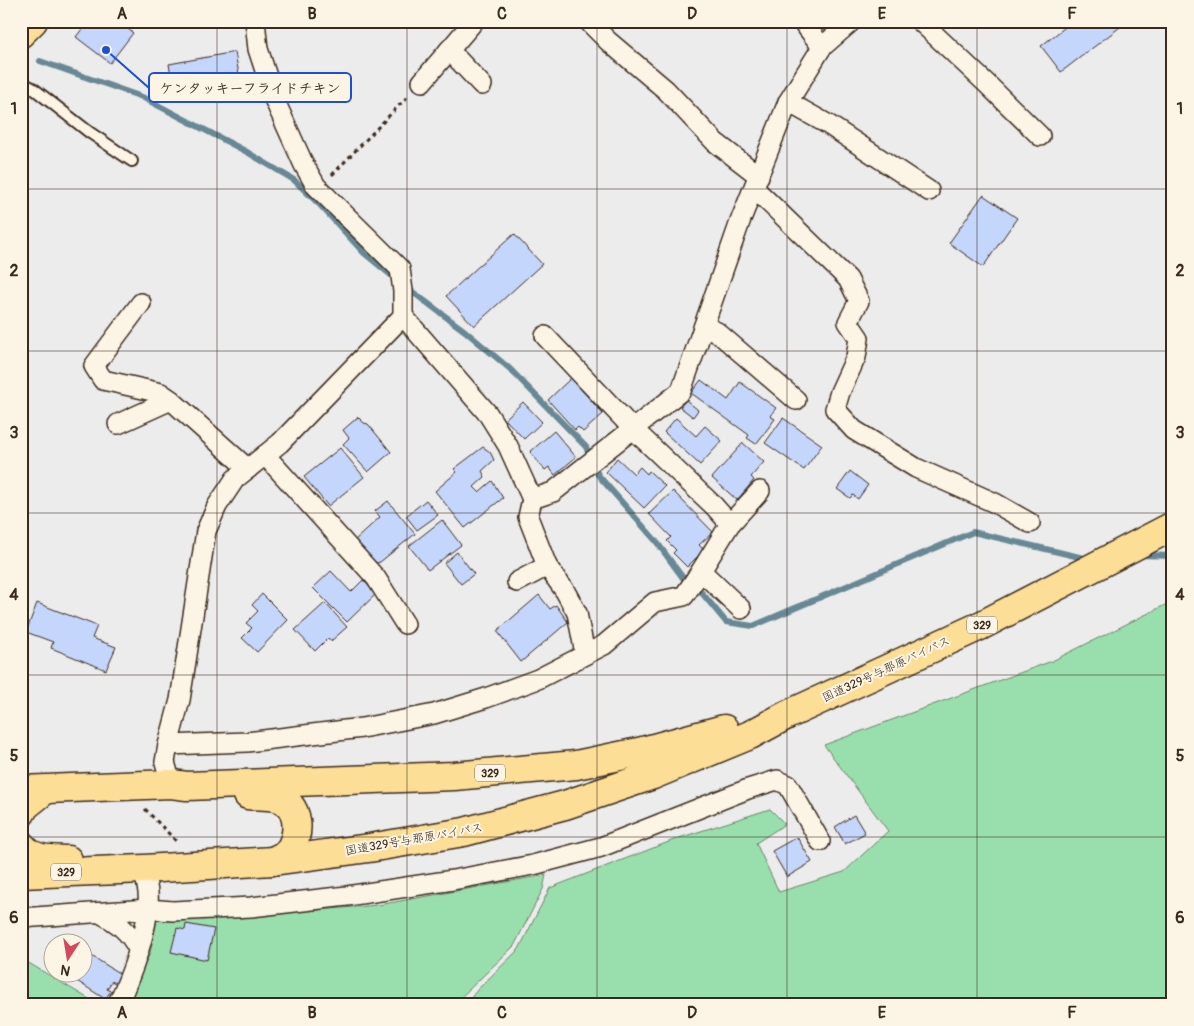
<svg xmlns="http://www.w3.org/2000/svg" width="1194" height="1026" font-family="Pangolin,'Klee One',sans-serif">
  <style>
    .green { fill: #99dfad; stroke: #6a8466 }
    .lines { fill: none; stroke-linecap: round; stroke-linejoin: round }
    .stream { stroke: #678895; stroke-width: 6 }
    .building { fill: #c5d6fc; stroke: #3b2a1e }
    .service-casing { stroke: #3b2a1e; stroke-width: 14 }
    .minor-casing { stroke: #3b2a1e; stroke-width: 22 }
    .trunk-casing { stroke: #3b2a1e; stroke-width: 31 }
    .path { stroke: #3b2a1e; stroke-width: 3; stroke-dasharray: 4 4; stroke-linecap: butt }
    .service { stroke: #fcf5e5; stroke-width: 10 }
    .minor { stroke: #fcf5e5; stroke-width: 19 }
    .trunk { stroke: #fdde96; stroke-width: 28 }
    .grid { fill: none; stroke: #3b2a1e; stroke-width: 1; stroke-opacity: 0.55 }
    .labels { text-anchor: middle; stroke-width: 4; stroke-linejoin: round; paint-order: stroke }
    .shield { fill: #fcf5e5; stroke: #75675a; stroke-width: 1 }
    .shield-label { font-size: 11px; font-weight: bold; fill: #3b2a1e }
    .street-label { font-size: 12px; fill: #3b2a1e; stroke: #fcf5e5 }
    .leader { fill: none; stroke: #1d4ed8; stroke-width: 2 }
    .callout-dot { fill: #1d4ed8; stroke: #fcf5e5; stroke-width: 2 }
    .callout { fill: #fcf5e5; stroke: #1d4ed8; stroke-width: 2 }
    .callout-label { font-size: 14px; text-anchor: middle; font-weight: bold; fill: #3b2a1e }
    .neatline { fill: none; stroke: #3b2a1e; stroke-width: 2 }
    .grid-label { font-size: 16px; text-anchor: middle; font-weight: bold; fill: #3b2a1e }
  </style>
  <rect width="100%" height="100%" fill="#ececec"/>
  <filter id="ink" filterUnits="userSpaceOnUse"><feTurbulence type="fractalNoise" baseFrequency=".02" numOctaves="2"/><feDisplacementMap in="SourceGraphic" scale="10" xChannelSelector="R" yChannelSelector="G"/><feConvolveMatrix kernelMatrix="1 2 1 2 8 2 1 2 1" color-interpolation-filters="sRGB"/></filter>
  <g filter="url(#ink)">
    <!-- green -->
    <g class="green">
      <path d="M1173 601V1005H465L478 989 519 949 550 888 679 838 770 809 785 824 756 843 779 892 844 872 888 831 824 745 1052 661Z"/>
      <path d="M546 875 543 889 514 946 453 1005H127L150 953 157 919 260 915 378 905Z"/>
      <path d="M22 959 99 1005H21Z"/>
    </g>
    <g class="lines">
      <!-- stream -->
      <g class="stream">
        <path d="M40 61 142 97 247 152 294 180 319 204 364 253 398 281"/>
        <path d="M406 287 465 331 510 369 586 447 598 475 656 541 683 578 702 593 726 622 753 626 973 532 1088 559"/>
        <path d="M1140 555 1173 556"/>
      </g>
    </g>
    <!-- building -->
    <g class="building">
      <path d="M88 21H118L133 33 110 63 76 37Z"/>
      <path d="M1073 21H1128L1061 72 1041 46Z"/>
      <path d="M235 52 241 86 175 98 169 64Z"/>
      <path d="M983 195 1017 218 983 267 949 243Z"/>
      <path d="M514 234 542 264 474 326 446 296Z"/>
      <path d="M571 378 603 414 583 432 578 427 575 430 548 400Z"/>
      <path d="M701 380 728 400 740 382 776 408 770 416 775 419 756 444 747 438 749 435 691 393Z"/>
      <path d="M686 400 698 410 693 417 680 407Z"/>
      <path d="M523 402 542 422 524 439 505 419Z"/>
      <path d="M358 417 364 423 368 424 391 452 368 472 343 444 349 438 343 430Z"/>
      <path d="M676 418 696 436 705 426 722 441 700 465 664 432Z"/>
      <path d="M783 418 822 445 804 470 765 443Z"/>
      <path d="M554 431 576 457 555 475 549 467 545 470 530 452Z"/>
      <path d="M743 443 764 462 751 477 754 480 737 500 712 478Z"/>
      <path d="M483 447 490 452 494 460 482 471 485 477 474 487 479 492 492 481 503 498 465 528 435 491 457 472 454 469Z"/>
      <path d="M340 448 364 477 328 506 304 477Z"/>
      <path d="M617 458 634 474 640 467 647 474 649 471 665 486 644 508 606 472Z"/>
      <path d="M850 471 868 485 858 499 853 495 850 498 837 489Z"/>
      <path d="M673 491 713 532 699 545 704 550 687 567 673 553 676 550 667 541 671 537 649 514Z"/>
      <path d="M426 500 438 515 417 530 406 516Z"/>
      <path d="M388 501 415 534 380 562 374 564 354 541 380 517 375 511Z"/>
      <path d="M442 520 461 545 428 570 409 546Z"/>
      <path d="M457 552 474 574 461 584 444 563Z"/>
      <path d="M331 571 351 592 363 580 376 594 347 622 313 588Z"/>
      <path d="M262 594 288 620 257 652 242 638 252 628 246 623 258 611 252 605Z"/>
      <path d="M539 595 550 609 556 605 568 622 521 662 497 631Z"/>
      <path d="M37 603 97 626 92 638 116 647 106 670 51 648 53 642 26 632Z"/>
      <path d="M325 603 347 627 331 641 327 639 315 651 295 630Z"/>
      <path d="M854 815 865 833 845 844 835 827Z"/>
      <path d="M797 837 812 862 787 877 772 851Z"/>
      <path d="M186 924 214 929 207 960 171 952 177 928 185 930Z"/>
      <path d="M82 950 122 975 116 984 112 981 107 989 111 991 105 999 66 974H82Z"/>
    </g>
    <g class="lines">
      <!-- service casing -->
      <g class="service-casing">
        <path id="service" d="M21 82 34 89 89 132 132 161"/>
      </g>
      <!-- minor casing -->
      <g class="minor-casing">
        <g id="minor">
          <path d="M255 21 258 49 275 101 304 165 316 186 400 269 403 291V316L488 414 508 446 532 499 553 492 681 391 741 219 788 102 822 47 852 21"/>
          <path d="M588 21 608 41 666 90 715 142 759 176"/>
          <path d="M802 21 822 47"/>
          <path d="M920 21 987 84 1040 136"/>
          <path d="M449 50 482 85"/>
          <path d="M422 82 474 21"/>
          <path d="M788 102 829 125 929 191"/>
          <path d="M754 188 848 279 859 301 848 322 859 338 856 357 840 392 835 409 854 430 916 468 995 503 1030 523"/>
          <path d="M141 303 94 366 103 380 161 393 171 400 248 469"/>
          <path d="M704 326 717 332 796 400"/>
          <path d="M545 336 633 429 714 506 730 524"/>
          <path d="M118 424 171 400"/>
          <path d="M265 455 376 578 405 624"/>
          <path d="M532 499 528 517 547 566 565 591 577 613 585 654"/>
          <path d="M701 571 741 609"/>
          <path d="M517 582 547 566"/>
          <path d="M168 745 247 742 362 728 434 714 486 698 538 679 604 645 655 602 684 596 701 571 730 524 760 491"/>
          <path d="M171 784 165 762 168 745 180 700 206 531 217 506 235 479 280 443 403 316"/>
          <path d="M100 913C117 922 129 931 138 949"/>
          <path d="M21 918 147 909 173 911 251 907 347 896 453 880 533 865 601 847 748 789 777 780 788 785 820 841"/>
          <path d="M117 1005C131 977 151 923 148 892 147 885 145 877 144 869"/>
        </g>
      </g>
      <!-- trunk casing -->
      <g class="trunk-casing">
        <g id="trunk">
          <path d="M21 33 33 21"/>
          <path d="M21 790 171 784 187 786 454 776 576 765 639 752 724 729"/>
          <path d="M248 795C257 796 267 795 276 797 300 802 302 837 287 853 284 856 277 859 273 861"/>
          <path d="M21 813 25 806 45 790"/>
          <path d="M21 845C33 861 50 859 68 860"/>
          <path d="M21 874 144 869 273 861 369 848 464 832 565 805 653 775 750 735 787 715 980 626 1173 526"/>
        </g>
      </g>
      <!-- path -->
      <g class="path">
        <path d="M332 175 409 95"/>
        <path d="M145 809 177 842"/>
      </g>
      <!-- service -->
      <use href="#service" class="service"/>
      <!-- minor -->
      <use href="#minor" class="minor"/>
      <!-- trunk -->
      <use href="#trunk" class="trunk"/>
    </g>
  </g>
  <!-- grid -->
  <path class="grid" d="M217 21V1005M407 21V1005M597 21V1005M787 21V1005M977 21V1005M21 189H1173M21 351H1173M21 513H1173M21 675H1173M21 837H1173"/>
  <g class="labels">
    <!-- shield labels -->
    <g class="shield">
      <rect x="967" y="616.5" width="30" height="17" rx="4"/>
      <rect x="475" y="764.5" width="30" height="17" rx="4"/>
      <rect x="51" y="863.5" width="30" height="17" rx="4"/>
    </g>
    <g class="shield-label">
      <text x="982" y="629">329</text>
      <text x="490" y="777">329</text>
      <text x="66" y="876">329</text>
    </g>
    <!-- street labels -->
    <g class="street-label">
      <text transform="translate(886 669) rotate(-25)" y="4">国道329号与那原バイパス</text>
      <text transform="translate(414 839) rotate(-10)" y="4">国道329号与那原バイパス</text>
    </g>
  </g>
  <!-- callouts -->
  <path class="leader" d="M106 50L149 88"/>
  <circle class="callout-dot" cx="106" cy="50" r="5"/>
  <rect class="callout" x="149" y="73" width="202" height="29" rx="5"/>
  <g class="callout-label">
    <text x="250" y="93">ケンタッキーフライドチキン</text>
  </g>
  <!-- margin -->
  <rect width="1194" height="1026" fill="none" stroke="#fcf5e5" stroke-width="55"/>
  <!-- north arrow -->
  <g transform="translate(68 958) rotate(192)"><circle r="24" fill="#fcf5e5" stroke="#afa495"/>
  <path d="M0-4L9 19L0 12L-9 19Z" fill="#d1495b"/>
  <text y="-8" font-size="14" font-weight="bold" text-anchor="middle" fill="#3b2a1e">N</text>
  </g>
  <rect x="28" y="28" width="1138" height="970" class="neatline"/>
  <g class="grid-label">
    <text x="122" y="19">A</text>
    <text x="312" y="19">B</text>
    <text x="502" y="19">C</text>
    <text x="692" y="19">D</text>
    <text x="882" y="19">E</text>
    <text x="1072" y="19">F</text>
    <text x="14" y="114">1</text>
    <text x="1180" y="114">1</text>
    <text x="14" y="276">2</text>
    <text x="1180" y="276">2</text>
    <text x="14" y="438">3</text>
    <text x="1180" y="438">3</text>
    <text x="14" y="600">4</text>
    <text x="1180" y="600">4</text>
    <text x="14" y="761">5</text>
    <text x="1180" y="761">5</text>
    <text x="14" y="923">6</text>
    <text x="1180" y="923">6</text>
    <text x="122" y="1018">A</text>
    <text x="312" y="1018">B</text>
    <text x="502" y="1018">C</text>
    <text x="692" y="1018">D</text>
    <text x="882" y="1018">E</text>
    <text x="1072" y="1018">F</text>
  </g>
</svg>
